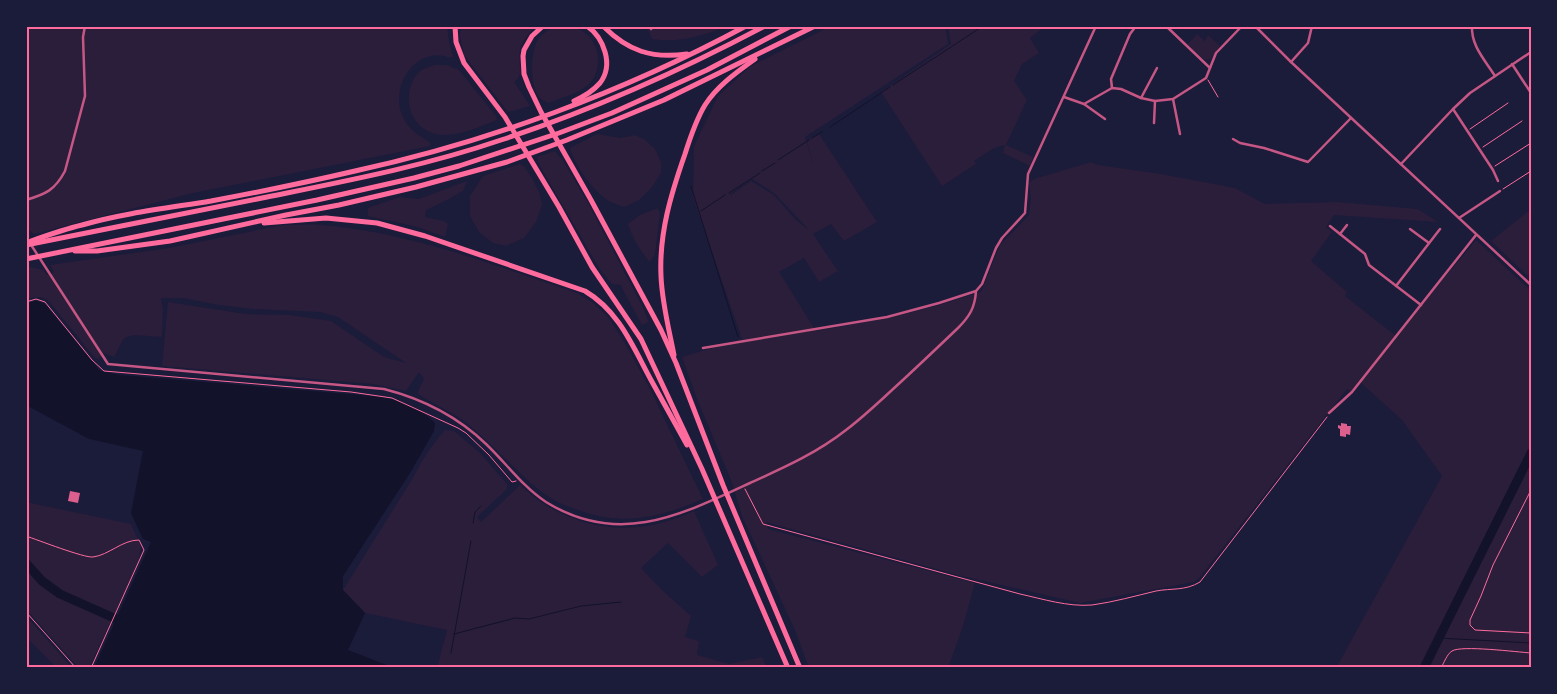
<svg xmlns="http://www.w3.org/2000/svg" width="1557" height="694" font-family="'Roboto Serif',serif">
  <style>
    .green { fill: #2a1e3b; fill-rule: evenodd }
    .water { fill: #12122b }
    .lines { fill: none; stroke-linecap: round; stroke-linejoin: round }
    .stream { stroke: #12122b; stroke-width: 1 }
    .river { stroke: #12122b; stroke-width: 9 }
    .building { fill: #dd5f8e }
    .path { stroke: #ff6b9d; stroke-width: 1 }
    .minor { stroke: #c65784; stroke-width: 2.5 }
    .motorway { stroke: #ff6b9d; stroke-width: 5 }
    .neatline { fill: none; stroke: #ff6b9d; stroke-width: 2 }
  </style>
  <rect width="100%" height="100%" fill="#1b1b3a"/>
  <!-- green -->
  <g class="green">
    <path d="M26 26H447L449 42 453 56 450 58C416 44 387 89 404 119 410 130 419 136 430 142V146L193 193 34 234 26 228Z"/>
    <path d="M461 26H536C529 33 523 40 520 49 517 61 525 76 514 82L530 106 508 112 464 55 460 36Z"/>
    <path d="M568 26C574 28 581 29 586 34 602 47 603 76 584 88 576 94 558 99 548 103 546 101 543 101 541 99 529 89 530 49 539 38 547 29 556 26 568 26Z"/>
    <path d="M653 26H726C702 37 677 43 652 39L648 29Z"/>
    <path d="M831 26H945L948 44 805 137 814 166 807 141 819 134 877 222 844 241 831 224 813 234 838 271 819 282 804 258 779 272 816 331 888 318 936 306 981 292 1000 245 1029 215 1031 198 1029 183 1034 179 1091 162 1098 165 1161 174 1235 188 1265 204 1337 202 1418 209 1438 222 1334 215 1326 227 1332 232 1311 261 1347 292 1345 296 1396 336 1476 240 1531 291V668H1336L1442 476 1402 420 1360 382 1352 392 1347 389 1200 577 1194 582 1080 603 958 575 766 522 768 529 975 583 963 626 948 668H809L795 630 742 516 731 480 697 399 682 357 742 339 693 197 694 146 718 96 751 66ZM752 179 774 193 810 231 796 220 774 195 751 181 731 195 732 198 730 194Z"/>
    <path d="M948 26H1045L1030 38 1039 53 1022 64 1014 81 1027 100 1006 145 1033 157 1030 166 1003 153 1005 145 994 148 974 161 976 164 942 186 881 92 951 44Z"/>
    <path d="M1197 34 1205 41 1208 35 1220 46C1217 49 1214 57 1210 59 1203 63 1192 48 1188 44Z"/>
    <path d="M435 65H447L459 70 496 116 497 120C480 126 463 135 445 135 421 135 407 116 409 94 410 87 413 78 418 73 423 68 429 67 435 65Z"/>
    <path d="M597 134 621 138 635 135 644 139 655 149 661 162V173L652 187 639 200 624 207C620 205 614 204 609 201 593 191 575 166 570 148Z"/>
    <path d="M555 151 559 157 560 156 587 201 642 306 649 322 642 325 624 292 621 285 612 284 599 268 540 166 537 157Z"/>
    <path d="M520 164 524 166 533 180 540 194 542 205 536 222 524 238 506 246 493 243 479 232 470 216V196L483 176Z"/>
    <path d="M467 181 463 191 449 199 426 210 425 217 444 221 448 224 445 237 418 227 368 216V208L400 197 419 199Z"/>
    <path d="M658 208 660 214 655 254 650 262C640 251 633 239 628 224L640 215Z"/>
    <path d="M1531 209V279L1491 241Z"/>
    <path d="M283 225C296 225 309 224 321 225 410 232 493 265 577 293L592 302 608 317 626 345 651 391 703 499C658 518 622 527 575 509 562 505 549 498 538 489 514 469 493 445 469 425 453 411 433 405 417 393L424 379 419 372 406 391 373 384 162 366 168 302 246 314 290 315 331 321 384 357 406 363 338 317 320 312 253 309 219 305 183 298H161L163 309 162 337 134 335 124 338 114 357 104 353 99 359 95 358 48 300 42 297 26 298V268L31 267 43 270 47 275 54 272 50 265 169 248Z"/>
    <path d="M445 430 454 431 480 453 507 484V489L477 517 481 522 520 485C527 491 534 498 541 502 578 527 623 534 665 522 675 519 685 515 694 511L718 565 702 577 668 543 641 568 662 590 691 616 685 637 699 641 697 655 729 664 762 657 767 668H437L447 630 365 613 343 590 414 476C422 459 433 444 445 430Z"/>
    <path d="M26 502 131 524 141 547 138 564 89 668H79L26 609Z"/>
    <path d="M26 616 72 668H57L26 637Z"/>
  </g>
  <!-- water -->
  <path class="water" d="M36 301 44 303 100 371 121 375 383 397C398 400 425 411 435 423L434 431 410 473 343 576V590L365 613 348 650 394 668H94L151 542 143 539 131 513 143 451 89 439 26 405V303Z"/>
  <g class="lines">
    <!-- stream -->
    <g class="stream">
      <path d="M893 85 983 26"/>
      <path d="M830 127 890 87"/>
      <path d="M812 138 822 132"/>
      <path d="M778 160 809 140"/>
      <path d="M762 171 775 163"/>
      <path d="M691 186 738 337"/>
      <path d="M729 193 760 173"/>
      <path d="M701 211 725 195"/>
      <path d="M473 523 475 512 481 506"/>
      <path d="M454 634 515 618 529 619 581 606 621 602"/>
      <path d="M1438 638 1531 643"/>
      <path d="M451 653 471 541"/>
    </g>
    <!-- river -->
    <g class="river">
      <path d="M26 563 42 581 60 594 123 622"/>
      <path d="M1424 668 1531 453"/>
    </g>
  </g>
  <!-- building -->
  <g class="building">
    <path d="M1341 423 1347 424V426H1351L1350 435 1346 434V437L1340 436V429L1338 428V425L1341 426Z"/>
    <path d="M70 491 80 493 78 503 68 501Z"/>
  </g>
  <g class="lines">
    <!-- path -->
    <g class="path">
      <path d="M1208 80 1218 97"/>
      <path d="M1470 129 1508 103"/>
      <path d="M1483 147 1522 121"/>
      <path d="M1495 166 1531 143"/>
      <path d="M1503 189 1531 171"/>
      <path d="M26 302 36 299 45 302 92 360 104 371 351 392 392 398 458 428 466 433 489 455 512 482 516 481"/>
      <path d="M745 489 763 524 1020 594C1043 599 1068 607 1092 605 1114 602 1135 596 1156 591 1172 588 1185 591 1200 582L1327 417"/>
      <path d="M1531 490 1493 565 1481 596 1470 620V625L1475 630 1531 633"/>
      <path d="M26 536C38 540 84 558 93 557 109 555 122 540 139 540L144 550 91 668"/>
      <path d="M26 612 76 668"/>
      <path d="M1441 668C1444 663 1447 654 1452 651 1461 645 1517 652 1531 653"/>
    </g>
    <!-- minor -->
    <g class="minor">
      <path d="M1166 26 1210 68"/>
      <path d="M1255 26 1291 62 1531 285"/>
      <path d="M1472 26C1471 46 1485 60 1495 76"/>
      <path d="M651 29 653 26"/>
      <path d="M1291 62 1308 43 1312 26"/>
      <path d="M1512 64 1531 93"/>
      <path d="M1112 88 1111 79 1130 34 1136 26"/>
      <path d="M1064 97 1084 104 1112 88 1121 89 1141 98 1155 101 1173 99 1206 78 1216 53 1242 26"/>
      <path d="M1141 98 1157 68"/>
      <path d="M1173 99 1180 134"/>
      <path d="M1084 104 1105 119"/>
      <path d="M1453 109 1493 170 1498 181"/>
      <path d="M1154 123 1155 101"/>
      <path d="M1233 139 1240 143 1264 148 1308 162 1351 118"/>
      <path d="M1401 164 1453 109 1470 93 1531 52"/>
      <path d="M26 200C46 194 55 190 65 171L85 96 83 37 85 26"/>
      <path d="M1459 218 1500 191"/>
      <path d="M1330 226 1365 254 1369 265 1421 305"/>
      <path d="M1410 229 1429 243"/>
      <path d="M1340 234 1347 225"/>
      <path d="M26 237 108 364 384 389C423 399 457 416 486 444 506 463 523 487 546 502 619 547 681 515 750 483 783 468 817 453 846 430 862 418 877 404 892 390 914 370 936 349 958 328 969 317 975 308 976 291"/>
      <path d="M1396 286 1440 229"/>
      <path d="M703 348 887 317 939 303 976 291 982 284 996 248 1002 238 1025 213 1028 174 1096 26"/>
      <path d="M1329 413 1352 392 1476 235"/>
    </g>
    <!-- motorway -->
    <g class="motorway">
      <path d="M455 26 456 42 464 63 505 117 559 207 592 267 641 339 702 469 788 668"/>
      <path d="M543 26 532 36 524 50 523 56 524 74 529 87 541 112 591 200 661 330 676 363 723 485 800 668"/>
      <path d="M603 26C628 51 652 59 687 54"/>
      <path d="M574 101C583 97 593 91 600 83 614 65 604 38 587 26"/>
      <path d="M264 223 326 218 377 223 425 236 585 291C619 311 633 347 651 380 663 402 675 423 687 445"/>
      <path d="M31 241C48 235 65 229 82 225 124 213 168 208 211 201 259 192 308 182 355 171 490 142 625 91 746 26"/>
      <path d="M26 245C106 229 187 213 267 197 346 181 425 166 501 140 593 110 680 71 765 26"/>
      <path d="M75 251H97L170 241 286 215 339 205 416 187 507 162 567 140 664 100 815 26"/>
      <path d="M26 259 317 200 414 178 459 166 559 133 612 113 707 70 791 26"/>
      <path d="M674 355C669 329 662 303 661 276 659 233 671 194 685 154 690 138 696 120 705 105 717 86 737 72 755 59"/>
    </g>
  </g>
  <!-- border -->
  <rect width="1557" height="694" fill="none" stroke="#1b1b3a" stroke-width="55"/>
  <rect x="28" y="28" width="1502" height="638" class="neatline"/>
</svg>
